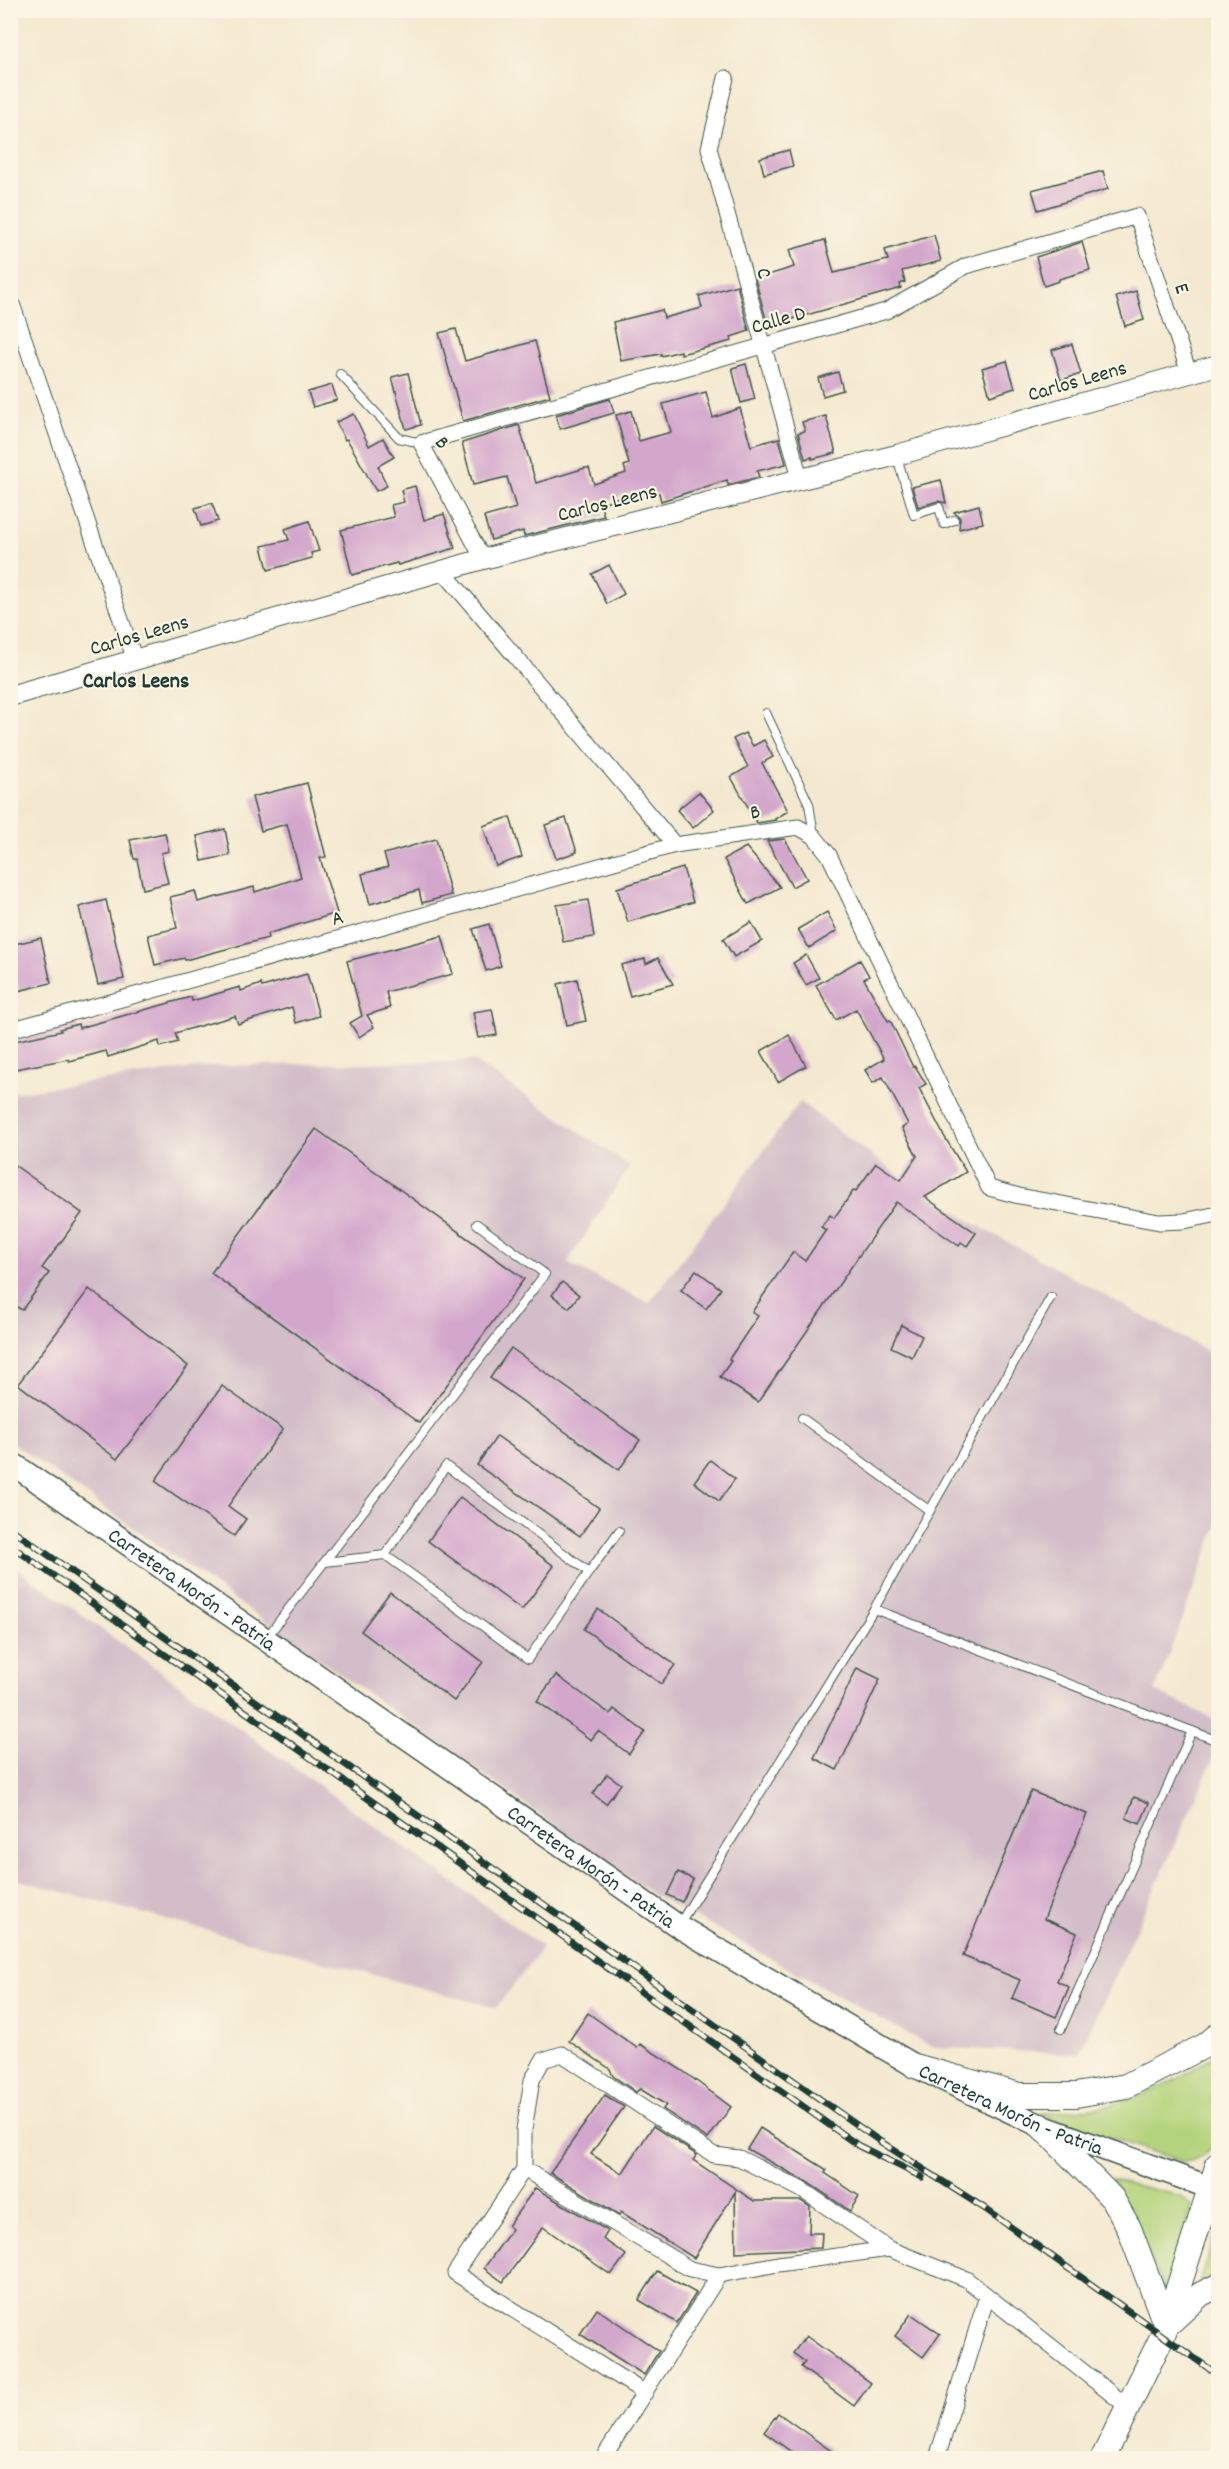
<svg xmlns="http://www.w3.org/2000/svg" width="1229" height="2469" font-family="Dekko,sans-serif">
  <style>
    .industrial { fill: #d2bdc8 }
    .green { fill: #b3d37b; stroke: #698858; stroke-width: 1.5 }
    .building { fill: #d3a7cc }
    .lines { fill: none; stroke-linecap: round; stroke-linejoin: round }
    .service-casing { stroke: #3f574b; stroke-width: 10 }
    .minor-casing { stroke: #3f574b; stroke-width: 17 }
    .tertiary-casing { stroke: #3f574b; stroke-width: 22 }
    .secondary-casing { stroke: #3f574b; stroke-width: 25 }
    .primary-casing { stroke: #3f574b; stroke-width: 26 }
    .service { stroke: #fff; stroke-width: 8 }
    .minor { stroke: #fff; stroke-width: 15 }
    .tertiary { stroke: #fff; stroke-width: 20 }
    .secondary { stroke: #fff; stroke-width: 22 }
    .primary { stroke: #fff; stroke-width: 24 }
    .rail-casing { stroke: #1f3d34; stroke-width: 7 }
    .rail { stroke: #fcf5e5; stroke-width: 4.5; stroke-dasharray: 14; stroke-linecap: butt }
    .labels { text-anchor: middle; stroke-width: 4.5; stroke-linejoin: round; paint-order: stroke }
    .street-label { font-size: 21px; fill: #1f3d34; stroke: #fcf5e5 }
    .neighbourhood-label { font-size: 22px; font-weight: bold; fill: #1f3d34; stroke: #fcf5e5 }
  </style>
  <rect width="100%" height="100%" fill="#fcf5e5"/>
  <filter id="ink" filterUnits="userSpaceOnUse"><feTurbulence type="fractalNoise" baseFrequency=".0167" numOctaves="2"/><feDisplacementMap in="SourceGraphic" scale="12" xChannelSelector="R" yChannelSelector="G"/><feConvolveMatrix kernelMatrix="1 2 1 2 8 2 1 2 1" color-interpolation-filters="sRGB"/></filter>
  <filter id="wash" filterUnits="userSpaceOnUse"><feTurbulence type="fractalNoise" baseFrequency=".008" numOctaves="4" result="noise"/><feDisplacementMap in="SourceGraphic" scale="24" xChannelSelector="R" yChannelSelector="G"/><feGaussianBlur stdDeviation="1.35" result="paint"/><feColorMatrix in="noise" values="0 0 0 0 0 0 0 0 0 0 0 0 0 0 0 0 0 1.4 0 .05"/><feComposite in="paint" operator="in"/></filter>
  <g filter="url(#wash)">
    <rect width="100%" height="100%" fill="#f4e9d0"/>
    <!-- industrial -->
    <g class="industrial">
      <path d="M474 1061 630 1166 567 1263 649 1303 800 1102 902 1178 973 1223 1218 1357V1524L1155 1691 1218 1721V1749L1079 2054 932 2047 651 1893 11 1442 10 1093 211 1066Z"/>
      <path d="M11 1564 543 1947 496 2008 11 1878Z"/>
    </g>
    <!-- green -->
    <g class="green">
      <path d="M1218 2052V2132C1214 2150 1203 2159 1184 2162L1039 2114C1061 2111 1083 2110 1105 2106 1146 2097 1185 2077 1218 2052Z"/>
      <path d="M1111 2179 1179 2196 1186 2200 1192 2207 1166 2293 1134 2221Z"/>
      <path d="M1218 2228V2278L1200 2283 1217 2229Z"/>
    </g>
    <g id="blocks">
      <!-- building -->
      <g class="building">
        <path d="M789 150 793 166 764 174 760 158Z"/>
        <path d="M1103 171 1108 189 1038 210 1032 190Z"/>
        <path d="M934 235 941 261 902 271 905 282 900 284 901 288 768 326 755 279 794 267 789 250 825 240 834 273 888 260 885 250Z"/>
        <path d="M1082 242 1090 270 1059 279V281L1044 286 1036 257Z"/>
        <path d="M737 285 749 331 731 337 732 341 681 354V351L661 356V354L621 361 613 322 662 310 664 318 702 308 699 296Z"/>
        <path d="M1136 291 1144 320 1125 326 1116 297Z"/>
        <path d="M456 329 465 361 535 341 550 396 463 421 439 333Z"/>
        <path d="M1072 344 1081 374 1061 380 1052 350Z"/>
        <path d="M1007 361 1015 388 990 396 982 368Z"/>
        <path d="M746 364 755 399 741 403 732 368Z"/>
        <path d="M838 372 843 390 823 396 818 378Z"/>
        <path d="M408 373 421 425 406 429 392 377Z"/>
        <path d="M332 385 337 400 313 407 308 392Z"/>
        <path d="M706 392 713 418 740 408 751 446 779 438 786 464 757 471 759 477 728 485 727 480 661 501 659 493 634 500 632 492 600 504 604 516 524 536 523 531 491 540 484 517 516 508 507 477 473 485 462 443 519 425 536 483 585 468H589L594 484 626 473 624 466 629 464 616 415 631 411 639 441 671 432 663 404Z"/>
        <path d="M610 399 614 413 560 429 556 415Z"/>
        <path d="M354 414 369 446 383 438 394 457 378 466 387 486 376 491 347 439 345 440 336 422Z"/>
        <path d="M826 416 836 453 812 459V457L805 459 798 433 805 431 802 422Z"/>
        <path d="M941 480 946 503 938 501 918 507 912 487Z"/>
        <path d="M415 486 424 520 444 514 455 548 398 565 397 563 352 575 341 530 394 517 391 505 404 502 401 490Z"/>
        <path d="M212 503 218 521 201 526 195 508Z"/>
        <path d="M979 505 983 523 959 529 960 518 954 512Z"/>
        <path d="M309 521 319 551 311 553 312 558 268 570 262 546 289 540 285 529Z"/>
        <path d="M609 565 624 594 607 604 592 574Z"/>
        <path d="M745 733 753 746 764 740 773 757 762 763 788 811 775 819 776 820 757 823 731 777 748 767 733 739Z"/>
        <path d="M307 783 326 857 320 858 337 913 267 934 268 938 185 960 184 958 155 965 148 935 177 928 170 897 195 891 198 902 254 887 255 892 301 877 287 824 261 831 252 797Z"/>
        <path d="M699 792 714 810 693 828 677 810Z"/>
        <path d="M510 817 522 857 496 866 483 826Z"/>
        <path d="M566 818 577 852 556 859 545 825Z"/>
        <path d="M225 829 230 855 202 861 197 836Z"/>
        <path d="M165 833 169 851 161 853 168 883 143 889 137 859H134L130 840Z"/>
        <path d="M436 839 451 895 422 903 419 890 370 904 362 874 388 867 384 854Z"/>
        <path d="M785 839 807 879 792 887 767 841Z"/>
        <path d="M746 847 780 887 748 904 724 859Z"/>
        <path d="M683 868 693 902 628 922 617 888Z"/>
        <path d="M106 900 124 979 98 985 79 907Z"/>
        <path d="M588 900 594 937 563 942 557 905Z"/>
        <path d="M827 912 837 931 809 948 798 929Z"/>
        <path d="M751 922 762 941 734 957 723 939Z"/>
        <path d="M489 924 501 966 486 971 473 929Z"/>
        <path d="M442 936 453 974 386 992 390 1008 367 1015 374 1027 359 1037 350 1023 362 1016 347 961Z"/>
        <path d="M41 938 51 983 18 991 10 958V945Z"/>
        <path d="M806 955 819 978 806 985 793 963Z"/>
        <path d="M658 958 673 984 630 996 621 965 645 959 646 964Z"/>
        <path d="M860 960 869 976 864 979 888 1021 890 1020 913 1067 915 1066 926 1084 919 1088 944 1136 966 1172 925 1197 976 1233 967 1246 961 1242 959 1246 896 1202 758 1402 720 1377 731 1361 729 1359 758 1316 752 1312 793 1252 805 1261 826 1230 821 1227 830 1215 834 1218 854 1190 856 1191 876 1163 901 1180 917 1156 902 1128 908 1124 883 1077 873 1083 865 1070 884 1059 856 1009 836 1020 816 985Z"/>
        <path d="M307 974 319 1016 296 1023 292 1007 238 1024 235 1016 175 1033 178 1042 160 1047 159 1041 108 1057 106 1051 69 1061 68 1059 10 1070V1042L61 1031 60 1029 78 1024 79 1028 191 997 192 1001 240 987 241 991 261 984 262 987Z"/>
        <path d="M577 979 586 1021 567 1025 558 984Z"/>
        <path d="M492 1009 497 1035 478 1038 473 1012Z"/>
        <path d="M789 1035 806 1066 778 1082 761 1051Z"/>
        <path d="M316 1129 524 1279 419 1423 211 1273Z"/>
        <path d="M10 1162 82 1213 42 1268 49 1273 22 1310 10 1303Z"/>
        <path d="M696 1270 721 1289 706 1309 681 1290Z"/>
        <path d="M562 1282 579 1295 569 1308 552 1295Z"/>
        <path d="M89 1289 188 1366 117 1459 18 1384Z"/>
        <path d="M901 1325 922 1336 912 1357 891 1347Z"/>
        <path d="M511 1348 640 1440 619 1470 490 1378Z"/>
        <path d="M222 1386 283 1429 228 1506 246 1519 234 1536 155 1481Z"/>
        <path d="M497 1436 599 1508 580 1536 477 1465Z"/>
        <path d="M710 1460 735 1479 719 1501 694 1482Z"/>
        <path d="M460 1497 554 1566 522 1610 428 1541Z"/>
        <path d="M390 1592 483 1662 454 1701 361 1631Z"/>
        <path d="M598 1609 675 1665 661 1684 584 1629Z"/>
        <path d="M857 1668 880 1679 837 1770 814 1758Z"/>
        <path d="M556 1675 610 1714 614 1709 645 1732 629 1754 598 1731 591 1740 537 1701Z"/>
        <path d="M607 1774 621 1784 606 1804 593 1794Z"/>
        <path d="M1031 1791 1087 1814 1044 1919 1077 1933 1057 1981 1069 1987 1056 2017 1012 1998 1020 1980 963 1956Z"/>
        <path d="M1134 1797 1149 1803 1140 1824 1126 1818Z"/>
        <path d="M678 1872 693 1879 682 1902 667 1895Z"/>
        <path d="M588 2013 637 2048 640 2044 683 2071 731 2107 708 2139 663 2109 666 2105 640 2089 636 2092 613 2076 610 2069 569 2041Z"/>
        <path d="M605 2095 624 2107 591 2154 622 2174 653 2126 697 2155 693 2160 754 2201H801L810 2207 809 2233H822L821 2248 736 2252 735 2192 694 2258 621 2212 619 2215 550 2173Z"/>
        <path d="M760 2128 827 2170 825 2173 859 2196 850 2211 807 2182 747 2149Z"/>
        <path d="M535 2188 608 2231 603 2239 626 2255 611 2275 543 2227 503 2282 484 2268 512 2229 508 2226Z"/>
        <path d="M657 2271 696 2293 677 2323 639 2300Z"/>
        <path d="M597 2309 659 2351 644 2375 580 2334Z"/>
        <path d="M911 2314 940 2334 923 2357 895 2336Z"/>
        <path d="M806 2336 871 2383 854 2406 801 2367 805 2362 793 2353Z"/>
        <path d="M778 2413 841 2458H800L764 2432Z"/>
      </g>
    </g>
  </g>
  <g filter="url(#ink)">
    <use href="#blocks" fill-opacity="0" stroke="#3f574b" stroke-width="1.5"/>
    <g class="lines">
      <!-- service casing -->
      <g class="service-casing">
        <g id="service">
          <path d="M340 374 399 438 421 443"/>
          <path d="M897 457 914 515 939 507 944 524 954 520"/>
          <path d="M766 713 809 804 814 835"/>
          <path d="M802 1418 930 1511"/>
          <path d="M325 1562 385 1555 528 1659 589 1572 446 1466 385 1555"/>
          <path d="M589 1572 619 1531"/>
          <path d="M874 1609 1218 1741"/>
          <path d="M267 1637 545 1274 477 1224"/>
          <path d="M680 1923 874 1609 1051 1297"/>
          <path d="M1061 2029 1192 1731"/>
        </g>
      </g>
      <!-- minor casing -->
      <g class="minor-casing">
        <g id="minor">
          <path d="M726 78 709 148 800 478"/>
          <path d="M10 298 135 660"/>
          <path d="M483 559 421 443 886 311 966 266 1137 216 1189 373"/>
          <path d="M442 570 675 845"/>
          <path d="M10 1030 675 845 798 827 814 836 829 855 989 1188 1019 1196 1159 1222 1184 1221 1218 1214"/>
          <path d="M524 2169 690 2269 719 2275 778 2264 889 2249"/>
          <path d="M645 2393 455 2273 524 2169V2130L532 2080 543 2060 562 2054 714 2155 739 2158 802 2190 889 2249 966 2279 1128 2407"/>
          <path d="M603 2458 719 2275"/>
          <path d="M937 2458 987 2296"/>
        </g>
      </g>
      <!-- tertiary casing -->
      <g class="tertiary-casing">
        <path id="tertiary" d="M10 696 483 559 897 455 1218 365"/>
      </g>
      <!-- secondary casing -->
      <g class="secondary-casing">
        <g id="secondary">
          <path id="s1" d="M10 1462 678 1926 915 2066 1041 2126 1211 2188"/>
        </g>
      </g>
      <!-- primary casing -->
      <g class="primary-casing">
        <g id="primary">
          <path d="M915 2066 1019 2095H1076L1126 2086 1206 2045 1218 2035"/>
          <path d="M1041 2126 1112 2198 1129 2228 1166 2326 1201 2294 1218 2286"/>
          <path d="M1103 2458 1163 2335 1218 2164"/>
        </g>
      </g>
      <!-- service -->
      <use href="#service" class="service"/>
      <!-- minor -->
      <use href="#minor" class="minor"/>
      <!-- tertiary -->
      <use href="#tertiary" class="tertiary"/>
      <!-- secondary -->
      <use href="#secondary" class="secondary"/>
      <!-- primary -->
      <use href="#primary" class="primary"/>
      <!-- rail casing -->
      <g class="rail-casing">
        <g id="rail">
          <path d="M10 1528 878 2140 984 2208 1218 2375"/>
          <path d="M10 1545 859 2146 922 2177"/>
        </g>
      </g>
      <!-- rail -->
      <use href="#rail" class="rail"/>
    </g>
  </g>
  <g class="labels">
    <!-- street labels -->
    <g class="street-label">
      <text transform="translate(765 273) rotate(75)" y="7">C</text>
      <text transform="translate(1183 288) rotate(72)" y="7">E</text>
      <text transform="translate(778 319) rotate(-16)" y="7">Calle D</text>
      <text transform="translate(1077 380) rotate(-16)" y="7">Carlos Leens</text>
      <text transform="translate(443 442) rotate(55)" y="7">B</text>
      <text transform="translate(607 502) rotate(-14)" y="7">Carlos Leens</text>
      <text transform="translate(139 634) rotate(-16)" y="7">Carlos Leens</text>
      <text transform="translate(755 811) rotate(-10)" y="7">B</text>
      <text transform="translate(337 917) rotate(-16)" y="7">A</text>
      <text dy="7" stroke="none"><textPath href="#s1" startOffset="222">Carretera Morón - Patria</textPath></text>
      <text dy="7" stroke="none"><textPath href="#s1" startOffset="708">Carretera Morón - Patria</textPath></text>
      <text dy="7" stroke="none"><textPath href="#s1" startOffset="1194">Carretera Morón - Patria</textPath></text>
    </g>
    <!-- neighbourhood labels -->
    <g class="neighbourhood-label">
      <text x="136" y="687">Carlos Leens</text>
    </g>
  </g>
  <!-- margin -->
  <rect width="1229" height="2469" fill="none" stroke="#fcf5e5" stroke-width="36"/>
</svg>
